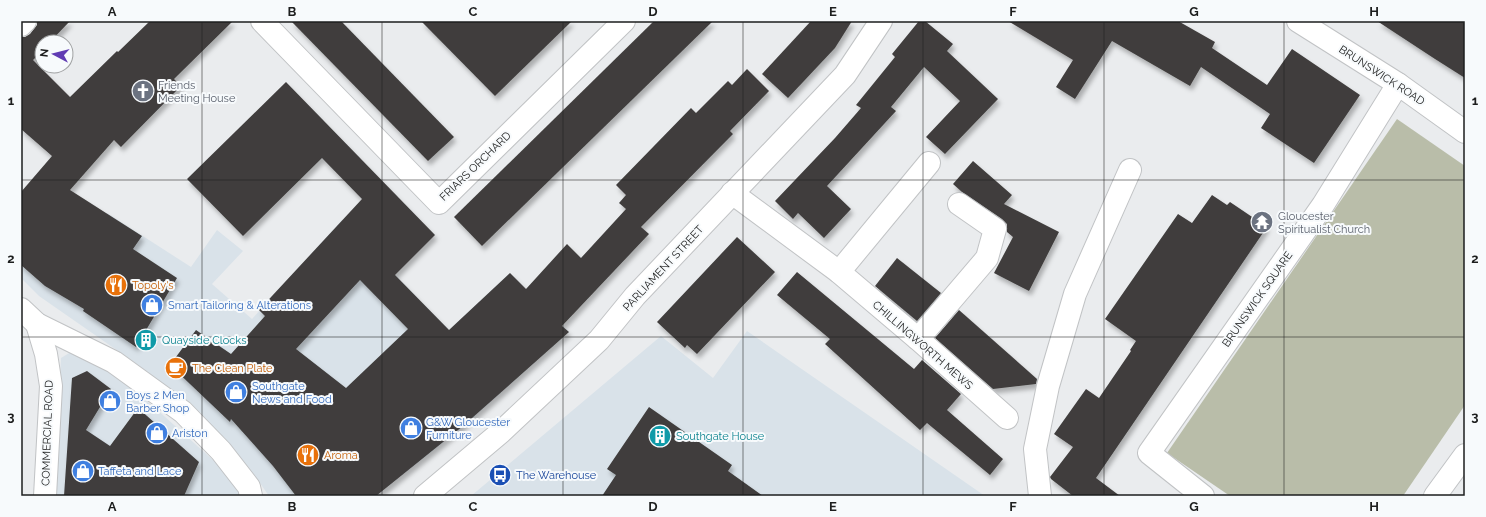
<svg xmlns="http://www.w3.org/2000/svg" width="1486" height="517" font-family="Raleway,sans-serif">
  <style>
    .built { fill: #d9e2e9 }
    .green { fill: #b9bda9 }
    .building { fill: #403e3d; fill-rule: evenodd; filter: url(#shadow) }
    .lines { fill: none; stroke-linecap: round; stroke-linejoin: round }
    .minor-casing { stroke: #c1c3c5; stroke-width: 24 }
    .minor { stroke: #fff; stroke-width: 22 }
    .grid { fill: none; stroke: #1d1e1e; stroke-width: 1; stroke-opacity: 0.55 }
    .labels { text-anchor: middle; stroke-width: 4; stroke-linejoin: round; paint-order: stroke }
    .street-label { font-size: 11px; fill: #1d1e1e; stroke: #f7fafc }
    .worship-label { font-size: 11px; fill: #5b616d; stroke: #f7fafc; text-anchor: start }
    .food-label { font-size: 11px; fill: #c56008; stroke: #f7fafc; text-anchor: start }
    .shop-label { font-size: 11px; fill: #366cbe; stroke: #f7fafc; text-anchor: start }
    .culture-label { font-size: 11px; fill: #0d838f; stroke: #f7fafc; text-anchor: start }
    .transit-label { font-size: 11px; fill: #164399; stroke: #f7fafc; text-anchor: start }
    .neatline { fill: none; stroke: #1d1e1e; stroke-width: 1.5 }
    .grid-label { font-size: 13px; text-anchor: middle; font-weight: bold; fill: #1d1e1e }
  </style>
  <defs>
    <filter id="shadow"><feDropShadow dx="2.5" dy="4.5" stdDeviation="2" flood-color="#0004"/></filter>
  </defs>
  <rect width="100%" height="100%" fill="#eaecee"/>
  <!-- built -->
  <g class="built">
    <path d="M107 213 191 267 217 230 243 251 212 284 252 319 342 220 449 330 510 273 569 332 464 426 376 496H269L253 473 200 412 141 367 39 296 21 278V245L79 246Z"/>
    <path d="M747 331 985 496H471L661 336 713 378Z"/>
    <path d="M76 349 94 353 244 488 249 496H54L61 358Z"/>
  </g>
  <!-- green -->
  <path class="green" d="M1397 119 1465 166V405L1403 496H1230L1167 453Z"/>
  <!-- building -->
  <g class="building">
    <path d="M37 21H70L50 42H42V51L33 60 70 97 117 51 118 52 150 21H233L174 79 181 86 121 147 114 140 70 190 142 236 133 249 177 278 136 347 83 311 84 309 45 286 21 265V192L52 156 21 129V37H25L30 34 37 25Z"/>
    <path d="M291 21H341L454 137 428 161Z"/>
    <path d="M421 21H572L495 96Z"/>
    <path d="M654 21H713L482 246 454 217Z"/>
    <path d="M811 21H852L835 48 788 98 762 74Z"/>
    <path d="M919 21H925L953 44 947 51 998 99 945 154 926 137 960 101 924 67 891 107 896 111 827 186 851 209 824 238 798 213 793 219 775 201 835 138 861 108 856 105 895 57 892 54Z"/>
    <path d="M1008 21H1178L1215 42 1212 48 1267 85 1292 49 1360 95 1314 163 1261 128 1270 114 1201 67 1190 86 1112 41 1075 99 1056 87 1073 60Z"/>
    <path d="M1377 21H1465V78L1435 59Z"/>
    <path d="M747 69 769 91 730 131 733 134 641 227 649 234 562 326 569 332 463 426 376 496H296L273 466 231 419 230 422 170 365 196 330 231 354 265 316 259 310 362 199 322 158 243 236 187 179 286 82 435 235 395 275 449 330 510 273 526 289 567 244 581 258 626 209 619 203 626 195 616 185 691 108 696 113 728 81 732 85ZM360 280 408 329 346 388 296 349Z"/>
    <path d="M973 161 1012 195 1004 204 1059 232 1029 291 994 273 1013 237 1007 232V224L1002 219 962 192 953 184Z"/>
    <path d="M1212 195 1227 205 1230 202 1267 227 1096 478 1120 496H1073L1051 479 1050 477 1073 447 1054 434 1086 389 1099 398 1131 351 1130 350 1136 341 1105 319 1178 214 1192 223Z"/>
    <path d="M737 237 775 272 697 354 687 345 685 348 657 322Z"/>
    <path d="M897 258 941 293 917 321 875 286Z"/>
    <path d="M797 272 914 369 922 360 961 394 947 410 1003 459 990 475 927 423 920 430 825 344 830 339 777 295Z"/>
    <path d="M959 310 1037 379 1036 384 993 389 935 338Z"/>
    <path d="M87 371 111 389 86 430 110 446 138 408 199 462 184 496H64L72 378Z"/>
    <path d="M649 407 732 465 728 471 763 496H602L616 475 607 469Z"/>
  </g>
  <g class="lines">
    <!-- minor casing -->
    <g class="minor-casing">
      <g id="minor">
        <path d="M262 21 439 203 624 21"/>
        <path d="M1298 21 1398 84 1465 132"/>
        <path d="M21 25 25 21"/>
        <path d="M732 193 839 272 918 339 1007 418"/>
        <path d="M839 272 929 163"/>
        <path d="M21 309 37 324 114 362 183 412 221 451 249 487 251 496"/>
        <path d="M37 324 46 354 51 386 45 496"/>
        <path d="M918 339 987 258 995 229 959 204"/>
        <path d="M425 496 501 432 599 340 635 296 845 75 881 21"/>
        <path d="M1040 496 1035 449 1048 386 1075 294 1130 170"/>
        <path d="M1203 496 1149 453 1323 205 1398 84"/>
        <path d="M1435 496 1465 455"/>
      </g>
    </g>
    <!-- minor -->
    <use href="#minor" class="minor"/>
  </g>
  <!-- grid -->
  <path class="grid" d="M202 21V496M382 21V496M563 21V496M743 21V496M923 21V496M1104 21V496M1284 21V496M21 180H1465M21 337H1465"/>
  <!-- icons -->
  <defs>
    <g id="church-disc" transform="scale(1.15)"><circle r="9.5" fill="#6b7280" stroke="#f7fafc"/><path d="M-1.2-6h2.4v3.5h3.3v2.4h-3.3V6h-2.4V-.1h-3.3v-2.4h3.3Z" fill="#fff"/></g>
    <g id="temple-disc" transform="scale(1.15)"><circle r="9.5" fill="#6b7280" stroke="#f7fafc"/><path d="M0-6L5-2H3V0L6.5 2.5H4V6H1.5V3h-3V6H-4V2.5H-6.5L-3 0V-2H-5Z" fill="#fff"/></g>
    <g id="restaurant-disc" transform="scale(1.15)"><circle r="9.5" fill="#e8710a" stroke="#f7fafc"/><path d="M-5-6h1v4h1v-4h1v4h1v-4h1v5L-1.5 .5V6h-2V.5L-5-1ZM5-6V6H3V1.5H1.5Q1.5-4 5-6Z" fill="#fff"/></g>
    <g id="shop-disc" transform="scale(1.15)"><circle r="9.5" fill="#3f7fe0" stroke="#f7fafc"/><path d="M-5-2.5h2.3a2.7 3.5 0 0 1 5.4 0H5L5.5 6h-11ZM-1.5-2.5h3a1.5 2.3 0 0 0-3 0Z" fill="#fff"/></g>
    <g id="building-disc" transform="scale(1.15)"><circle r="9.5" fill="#0f9aa8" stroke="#f7fafc"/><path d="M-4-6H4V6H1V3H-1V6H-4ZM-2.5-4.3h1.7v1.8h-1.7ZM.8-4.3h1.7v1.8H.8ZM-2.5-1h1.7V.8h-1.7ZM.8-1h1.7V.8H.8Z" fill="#fff"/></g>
    <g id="cafe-disc" transform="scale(1.15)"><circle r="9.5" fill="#e8710a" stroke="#f7fafc"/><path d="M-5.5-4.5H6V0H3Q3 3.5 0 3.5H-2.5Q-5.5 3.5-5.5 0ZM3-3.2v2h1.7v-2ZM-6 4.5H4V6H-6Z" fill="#fff"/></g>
    <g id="bus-disc" transform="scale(1.15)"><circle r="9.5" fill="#1a4fb4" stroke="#f7fafc"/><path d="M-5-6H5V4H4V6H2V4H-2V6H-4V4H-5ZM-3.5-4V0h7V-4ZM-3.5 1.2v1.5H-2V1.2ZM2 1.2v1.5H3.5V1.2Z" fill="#fff"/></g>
  </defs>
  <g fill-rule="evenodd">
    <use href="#church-disc" x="143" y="91"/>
    <use href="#temple-disc" x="1262" y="222"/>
    <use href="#restaurant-disc" x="116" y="285"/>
    <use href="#shop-disc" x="152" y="305"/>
    <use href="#building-disc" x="146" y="340"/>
    <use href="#cafe-disc" x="176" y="368"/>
    <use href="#shop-disc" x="236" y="392"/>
    <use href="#shop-disc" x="110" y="401"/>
    <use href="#shop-disc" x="411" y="428"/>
    <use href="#shop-disc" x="157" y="433"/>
    <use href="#building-disc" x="660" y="436"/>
    <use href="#restaurant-disc" x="308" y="455"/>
    <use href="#shop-disc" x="83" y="471"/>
    <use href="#bus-disc" x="500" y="475"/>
  </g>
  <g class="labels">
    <!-- street labels -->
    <g class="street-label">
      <text transform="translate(1382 75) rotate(33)" y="4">BRUNSWICK ROAD</text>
      <text transform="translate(475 166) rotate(-44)" y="4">FRIARS ORCHARD</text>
      <text transform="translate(663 268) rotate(-47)" y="4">PARLIAMENT STREET</text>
      <text transform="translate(1257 299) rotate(-55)" y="4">BRUNSWICK SQUARE</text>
      <text transform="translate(923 345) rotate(41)" y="4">CHILLINGWORTH MEWS</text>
      <text transform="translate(47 433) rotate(-88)" y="4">COMMERCIAL ROAD</text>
    </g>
    <!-- worship labels -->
    <g class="worship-label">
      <text x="158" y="89">Friends<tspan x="158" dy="13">Meeting House</tspan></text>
      <text x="1278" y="220">Gloucester<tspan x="1278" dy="13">Spiritualist Church</tspan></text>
    </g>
    <!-- food labels -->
    <g class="food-label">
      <text x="132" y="289">Topoly's</text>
      <text x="192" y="372">The Clean Plate</text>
      <text x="324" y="459">Aroma</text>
    </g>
    <!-- shop labels -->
    <g class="shop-label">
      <text x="168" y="309">Smart Tailoring &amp; Alterations</text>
      <text x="252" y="390">Southgate<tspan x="252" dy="13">News and Food</tspan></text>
      <text x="126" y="399">Boys 2 Men<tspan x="126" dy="13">Barber Shop</tspan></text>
      <text x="426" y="426">G&amp;W Gloucester<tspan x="426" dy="13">Furniture</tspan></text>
      <text x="172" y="437">Ariston</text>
      <text x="98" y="475">Taffeta and Lace</text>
    </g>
    <!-- culture labels -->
    <g class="culture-label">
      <text x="162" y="344">Quayside Clocks</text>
      <text x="676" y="440">Southgate House</text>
    </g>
    <!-- transit labels -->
    <g class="transit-label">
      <text x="516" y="479">The Warehouse</text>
    </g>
  </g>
  <!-- border -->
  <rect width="1486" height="517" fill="none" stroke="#f7fafc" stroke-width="44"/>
  <!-- north arrow -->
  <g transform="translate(54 54) rotate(277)"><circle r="19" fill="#f7fafc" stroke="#a0a2a3"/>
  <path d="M0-3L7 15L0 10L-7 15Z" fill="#603bb3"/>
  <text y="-6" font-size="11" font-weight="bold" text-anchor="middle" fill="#1d1e1e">N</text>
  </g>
  <rect x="22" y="22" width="1442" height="473" class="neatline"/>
  <g class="grid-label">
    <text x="112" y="16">A</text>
    <text x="292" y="16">B</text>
    <text x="473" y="16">C</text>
    <text x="653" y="16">D</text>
    <text x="833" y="16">E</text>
    <text x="1013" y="16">F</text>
    <text x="1194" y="16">G</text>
    <text x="1374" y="16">H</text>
    <text x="11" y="105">1</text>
    <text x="1475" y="105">1</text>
    <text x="11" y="263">2</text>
    <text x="1475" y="263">2</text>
    <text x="11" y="421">3</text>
    <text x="1475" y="421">3</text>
    <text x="112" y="511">A</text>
    <text x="292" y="511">B</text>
    <text x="473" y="511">C</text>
    <text x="653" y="511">D</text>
    <text x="833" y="511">E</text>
    <text x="1013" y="511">F</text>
    <text x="1194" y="511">G</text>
    <text x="1374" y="511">H</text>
  </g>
</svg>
